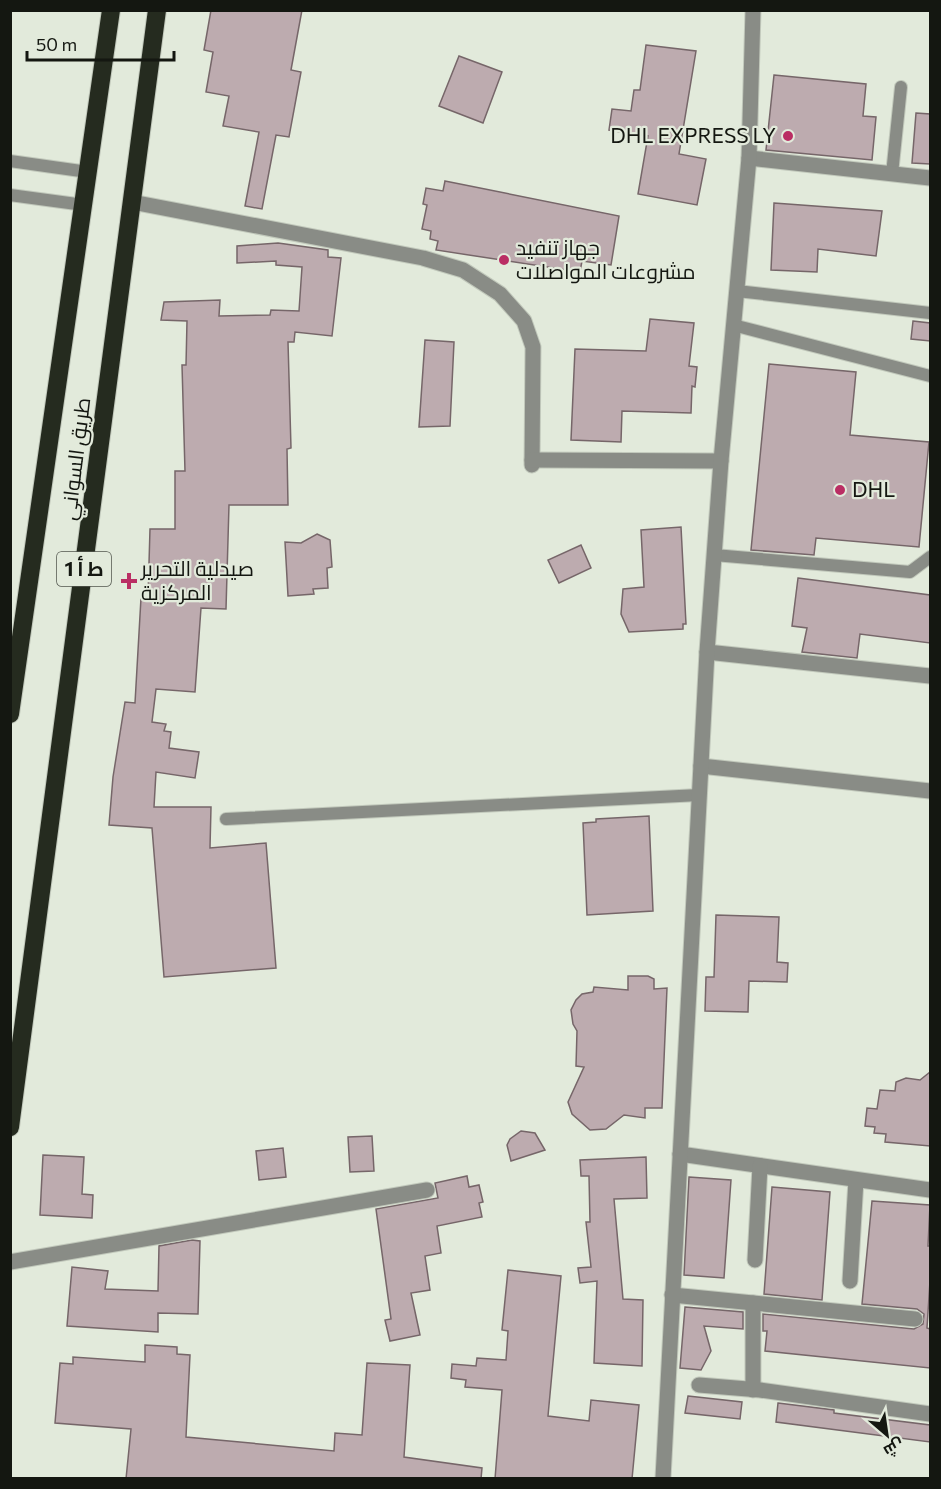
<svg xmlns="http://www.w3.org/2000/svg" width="941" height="1489" font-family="Commissioner,Cairo,sans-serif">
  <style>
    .building { fill: #bdabaf; stroke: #766669; stroke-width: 1.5 }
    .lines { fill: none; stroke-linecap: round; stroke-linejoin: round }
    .lane-casing { stroke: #c1c8bb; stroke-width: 14 }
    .street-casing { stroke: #c1c8bb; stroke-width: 17 }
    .highway-casing { stroke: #c1c8bb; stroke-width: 20 }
    .lane { stroke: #898c86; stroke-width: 12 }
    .street { stroke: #898c86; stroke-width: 15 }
    .highway { stroke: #252b1f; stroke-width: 18 }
    .poi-dot { fill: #ba2e64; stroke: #e2eadb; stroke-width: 2 }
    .labels { text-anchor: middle; stroke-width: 4.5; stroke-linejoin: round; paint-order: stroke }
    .shield { fill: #e2eadb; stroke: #52564e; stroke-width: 1.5 }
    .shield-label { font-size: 20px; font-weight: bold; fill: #141711 }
    .poi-label { font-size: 21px; fill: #141711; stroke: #e2eadb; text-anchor: start }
    .street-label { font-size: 21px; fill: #141711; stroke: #e2eadb }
  </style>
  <rect width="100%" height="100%" fill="#e2eadb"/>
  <!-- building -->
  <g class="building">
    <path d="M211 10H302L291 70 301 72 289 137 276 135 262 209 245 206 259 132 223 126 229 96 206 92 213 52 204 50Z"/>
    <path d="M646 45 696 51 679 154 706 159 697 205 638 194 648 136 609 130 612 109 631 111 634 90H640Z"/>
    <path d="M459 56 502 72 483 123 439 106Z"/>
    <path d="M774 75 866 84 863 116 876 117 872 160 766 150Z"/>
    <path d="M916 113 930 114V164L912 163Z"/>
    <path d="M445 181 619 216 611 265 582 261 580 272 436 250 438 241 430 239 431 231 422 229 427 205 423 204 426 188 443 191Z"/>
    <path d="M774 203 882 211 876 256 818 249 817 272 771 270Z"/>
    <path d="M278 243 328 250V257L341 258 332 336 295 332 294 342H288L291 448 287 449 288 505H229L226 609 201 608 195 692 156 689 152 722 166 724 164 731 171 732 169 748 199 752 195 778 156 772 154 807H211L210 848 266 843 276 968 164 977 152 828 109 825 113 777 125 702 135 703 141 598H148L150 529H175V471H185L182 365H186L187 321 161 320 164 302 220 300 219 316 270 315 271 310 299 311 302 267 276 265V261L237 263V246Z"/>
    <path d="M650 319 694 323 689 366 697 367 695 387 692 386 691 413 622 411 621 442 571 440 575 349 646 351Z"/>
    <path d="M913 321 930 323V341L911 339Z"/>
    <path d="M425 340 454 342 450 426 419 427Z"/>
    <path d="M769 364 856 372 850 435 929 442 919 547 816 538 814 555 751 550Z"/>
    <path d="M681 527 686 624H683V629L629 632 621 614 623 589 644 587 641 530Z"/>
    <path d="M317 534 330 540 332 567 327 568 328 588 313 589 314 594 288 596 285 542 301 543Z"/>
    <path d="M581 545 591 568 559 583 548 560Z"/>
    <path d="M798 578 930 595V643L860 634 857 658 802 652 807 628 792 626Z"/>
    <path d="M649 816 653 911 587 915 583 823 596 822V819Z"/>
    <path d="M716 915 779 917 777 962 788 963 787 982 749 981 748 1012 705 1011 706 977H714Z"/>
    <path d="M628 976H648L654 979V989L667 988 662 1108H645V1118L624 1115 606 1129 590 1130 572 1114 568 1102 584 1067 576 1066 577 1031 573 1024 571 1010 576 1000 582 994 593 992 594 987 628 990Z"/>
    <path d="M930 1072V1146L885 1142 886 1134 874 1133 875 1127 865 1126 867 1108 877 1109 880 1090 895 1091 896 1082 906 1078 920 1080Z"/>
    <path d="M521 1131 535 1133 545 1150 511 1161 507 1145 510 1139Z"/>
    <path d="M372 1136 374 1171 350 1172 348 1137Z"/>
    <path d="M283 1148 286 1177 259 1180 256 1151Z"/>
    <path d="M43 1155 84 1157 82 1194 93 1195 92 1218 40 1215Z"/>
    <path d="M646 1157 647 1198 614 1199 623 1299 643 1300 642 1366 594 1363 597 1281 580 1283 578 1268 591 1267 586 1222H590L589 1176H581L580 1160Z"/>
    <path d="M467 1176 469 1187 479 1185 483 1202 479 1203 482 1217 437 1226 441 1253 425 1256 430 1290 411 1293 420 1335 390 1341 385 1320 391 1319 376 1209 438 1198 435 1183Z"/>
    <path d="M689 1177 731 1180 724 1278 684 1275Z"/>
    <path d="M772 1187 830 1192 822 1300 764 1294Z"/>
    <path d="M872 1201 930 1205 928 1246H930V1281L927 1328 930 1329V1368L765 1351 767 1331H763V1314L914 1329 923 1324 924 1314 917 1309 862 1304Z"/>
    <path d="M192 1240 200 1241 198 1314 158 1313V1332L67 1326 72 1267 108 1271 105 1289 158 1291 159 1246Z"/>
    <path d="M508 1270 561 1276 548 1416 589 1421 591 1400 639 1405 632 1479H495L502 1390 465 1387 466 1380 451 1378 452 1364 476 1366 477 1358 506 1360 508 1331 502 1330Z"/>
    <path d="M685 1307 743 1312V1329L704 1326 711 1351 701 1370 680 1368Z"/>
    <path d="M145 1345 177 1347V1354L190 1355 186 1437 334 1451 335 1433 362 1435 367 1363 410 1365 404 1457 482 1468 481 1479H126L131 1429 55 1423 60 1363 73 1364V1357L145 1362Z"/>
    <path d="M688 1396 742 1402 740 1419 685 1413Z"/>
    <path d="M778 1403 834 1410V1413L930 1425V1442L776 1422Z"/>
  </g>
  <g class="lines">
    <!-- lane casing -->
    <g class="lane-casing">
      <g id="lane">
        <path d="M10 161 88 172"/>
        <path d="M892 174 901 87"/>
        <path d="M10 195 84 205"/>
        <path d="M737 291 930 313"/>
        <path d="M733 325 930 376"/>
        <path d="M714 555 910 572 930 557"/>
        <path d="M226 819 699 795"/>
      </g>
    </g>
    <!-- street casing -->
    <g class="street-casing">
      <g id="street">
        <path d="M749 158 930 178"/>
        <path d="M132 202 423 258 463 270 500 294 524 321 533 347 532 465"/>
        <path d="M532 460 721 461"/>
        <path d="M707 652 930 676"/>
        <path d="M701 766 930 791"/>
        <path d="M680 1154 930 1190"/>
        <path d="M755 1260 760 1166"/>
        <path d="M10 1262 427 1190"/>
        <path d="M850 1281 856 1180"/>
        <path d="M672 1295 915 1319"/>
        <path d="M699 1385 760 1390 930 1414"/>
        <path d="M753 1390V1303"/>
        <path d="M663 1478 707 652 721 461 749 158 753 10"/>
      </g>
    </g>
    <!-- highway casing -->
    <g class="highway-casing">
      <g id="highway">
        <path d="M10 714 111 10"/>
        <path d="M10 1127 157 10"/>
      </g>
    </g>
    <!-- lane -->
    <use href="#lane" class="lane"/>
    <!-- street -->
    <use href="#street" class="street"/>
    <!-- highway -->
    <use href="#highway" class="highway"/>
  </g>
  <!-- markers -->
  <g class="poi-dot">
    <circle cx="788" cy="136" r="6"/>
    <circle cx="504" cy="260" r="6"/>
    <circle cx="840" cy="490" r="6"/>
    <path d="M126 572h6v6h6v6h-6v6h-6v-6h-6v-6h6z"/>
  </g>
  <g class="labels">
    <!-- shield labels -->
    <rect class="shield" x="57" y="552" width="54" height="34" rx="4.5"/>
    <g class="shield-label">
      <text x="84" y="576">ط أ 1</text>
    </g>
    <!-- poi labels -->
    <g class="poi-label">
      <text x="776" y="143" text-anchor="end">DHL EXPRESS LY</text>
      <text x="516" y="255">جهاز تنفيد<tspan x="516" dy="24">مشروعات المواصلات</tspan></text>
      <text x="852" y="497">DHL</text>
      <text x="141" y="576">صيدلية التحرير<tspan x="141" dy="24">المركزية</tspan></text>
    </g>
    <!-- street labels -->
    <g class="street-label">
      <text transform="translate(76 459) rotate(-83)" y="7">طريق السواني</text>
    </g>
  </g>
  <!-- border -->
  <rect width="941" height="1489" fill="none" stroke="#141711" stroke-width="24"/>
  <!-- north arrow -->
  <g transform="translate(887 1435) rotate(151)" stroke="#e2eadb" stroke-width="4.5" paint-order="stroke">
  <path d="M0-4.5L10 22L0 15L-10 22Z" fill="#141711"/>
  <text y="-9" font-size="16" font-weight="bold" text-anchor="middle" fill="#141711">ش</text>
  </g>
  <!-- scale -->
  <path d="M27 51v9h147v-9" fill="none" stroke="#141711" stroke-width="3"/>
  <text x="36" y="51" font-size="18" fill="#141711" stroke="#e2eadb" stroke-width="4.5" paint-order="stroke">50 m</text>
</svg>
